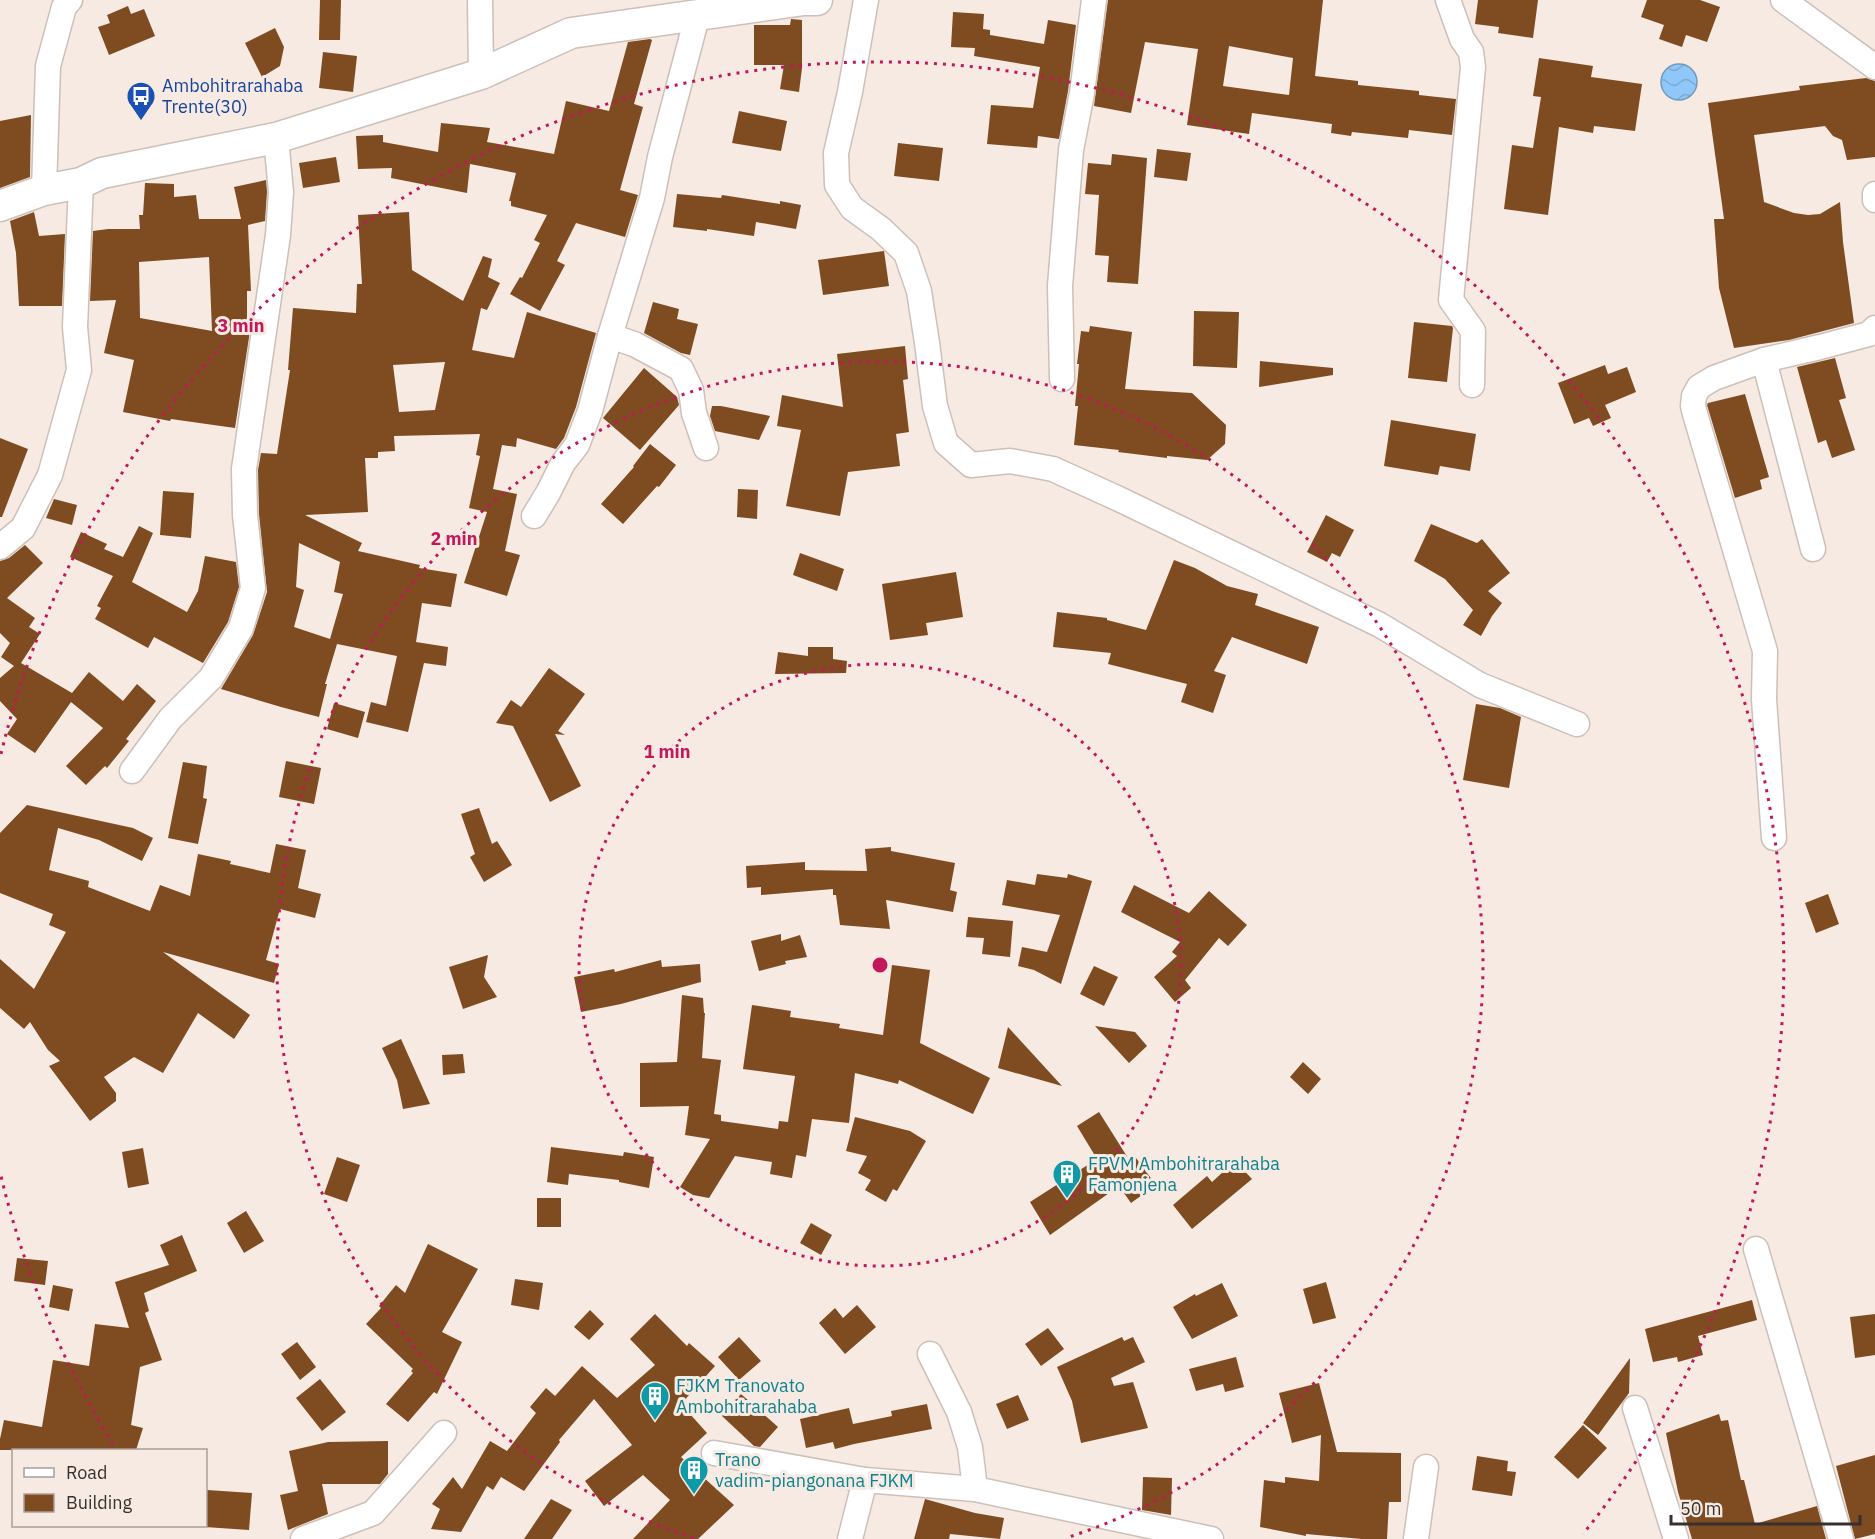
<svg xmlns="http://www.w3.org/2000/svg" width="1875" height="1539" font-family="'IBM Plex Sans',sans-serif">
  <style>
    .water { fill: url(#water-waves); stroke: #749abb; stroke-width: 1.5 }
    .building { fill: #7f4b20; fill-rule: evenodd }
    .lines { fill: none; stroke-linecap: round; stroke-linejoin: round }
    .minor-casing { stroke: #ccc0b9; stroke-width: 27 }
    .tertiary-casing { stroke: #ccc0b9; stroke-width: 33 }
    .minor { stroke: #fff; stroke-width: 24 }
    .tertiary { stroke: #fff; stroke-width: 30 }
    .ring { fill: none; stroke: #c2185b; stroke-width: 3; stroke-dasharray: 3 6 }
    .labels { text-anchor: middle; stroke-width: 6; stroke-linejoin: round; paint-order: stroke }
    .transit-label { font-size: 18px; fill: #164399; stroke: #f6eae2; text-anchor: start }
    .culture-label { font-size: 18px; fill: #0d838f; stroke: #f6eae2; text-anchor: start }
    .centre { fill: #c2185b; stroke: #f6eae2; stroke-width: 3 }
    .ring-label { font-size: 18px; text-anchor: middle; font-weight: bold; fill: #c2185b; stroke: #f6eae2; stroke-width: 6; stroke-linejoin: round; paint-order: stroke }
  </style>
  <defs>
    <pattern id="water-waves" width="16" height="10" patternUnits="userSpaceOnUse" patternTransform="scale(1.5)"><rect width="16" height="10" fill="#8fc7f8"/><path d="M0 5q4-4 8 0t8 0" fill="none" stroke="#7cabd5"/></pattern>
  </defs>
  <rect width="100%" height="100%" fill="#f6eae2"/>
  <!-- water -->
  <circle class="water" cx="1679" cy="82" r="18"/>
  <!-- building -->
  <g class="building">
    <path d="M320 0H341L340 40H319Z"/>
    <path d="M1108 0H1323L1315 76 1358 81V85L1419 91V95L1456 99 1452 135 1409 130 1408 138 1352 132 1351 136 1331 133 1332 124 1252 113 1249 134 1187 125 1198 49 1145 42 1131 113 1094 106ZM1229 46 1293 58 1289 95 1223 86Z"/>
    <path d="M1478 0H1538L1533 38 1498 33 1499 27 1475 24Z"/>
    <path d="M1647 0H1700L1720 7 1707 42 1686 35 1682 47 1659 39 1664 25 1641 17Z"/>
    <path d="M128 6 131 14 144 9 155 36 109 55 98 27 110 23 107 15Z"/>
    <path d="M953 12 984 14 983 29 990 30V35L1044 44 1048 20 1076 25 1068 91 1059 139 1038 136 1037 148 987 144 991 105 1033 108 1040 67 974 56 975 48 951 47Z"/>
    <path d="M791 19 802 20V68L799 92 780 89 784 65H754V25H790Z"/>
    <path d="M275 28 284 47 280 66 262 77 245 43Z"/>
    <path d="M650 39 652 40 634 104 643 107 620 190 638 195 625 237 576 223 557 261 565 265 540 311 510 294 520 277 522 278 540 243 534 240 547 215 511 206V201H509L516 173 470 164 467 193 391 178 392 168 358 169 356 136 383 135V142L438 152 441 123 490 128 487 142 554 154 566 101 609 111 628 42Z"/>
    <path d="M323 52 357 56 353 92 319 88Z"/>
    <path d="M1539 58 1593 66 1591 77 1642 84 1635 131 1594 126 1593 133 1559 127 1548 215 1504 209 1512 145 1533 148 1541 97 1533 96Z"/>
    <path d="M1866 78 1875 81V157L1847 160 1842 140 1833 136 1825 126 1754 135 1764 202 1794 213 1808 215 1820 214 1840 202 1843 242 1854 323 1789 340 1734 348 1719 288 1714 219H1724L1708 103 1800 90 1799 86Z"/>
    <path d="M739 111 787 121 781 151 732 143Z"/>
    <path d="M31 115 30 177 0 188V121Z"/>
    <path d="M898 143 943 148 939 181 894 176Z"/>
    <path d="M1157 149 1191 153 1187 181 1154 177Z"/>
    <path d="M1112 154 1147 158 1138 284 1107 282 1109 256 1095 255 1099 195 1085 194 1088 163 1111 165Z"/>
    <path d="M336 157 340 182 303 188 299 163Z"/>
    <path d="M266 180 267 192 265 221 248 225 251 291H247V331H250L235 428 171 419 170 421 123 412 134 360 104 353 116 300 90 301 93 231 108 229H140L139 215H143L145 183 174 184V197L196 195 199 219H241L234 187ZM209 257 212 331 140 318 139 262Z"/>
    <path d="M677 194 721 198 722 195 780 204V201L801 205 796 229 756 222 754 236 707 229V231L673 227Z"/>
    <path d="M34 212 39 236 65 234 62 306H19L16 253 10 221Z"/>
    <path d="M409 212 412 270 463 301 483 256 492 259 488 277 500 283 487 310 481 308 472 350 514 358 527 312 596 333 576 407 564 438 556 449 517 438 516 447 502 445 493 489 517 494 505 551 520 555 507 596 464 583 487 512 469 508 480 456 476 455 480 434 394 436 395 451 378 452V458H365L368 512 305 515 362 543 358 551 420 565 419 568 457 574 451 607 422 603 416 642 448 647 446 666 424 663 408 732 366 722 371 702 386 706 397 656 337 644 325 684H327L319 717 281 707 221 689 253 635 267 592 259 514 258 470 261 453 277 454 290 370H288L293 308 356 313 357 284H362L358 215ZM445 362 435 410 399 412 393 365ZM299 543 340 562 334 592 343 594 330 639 294 627 304 590 296 587Z"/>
    <path d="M884 251 889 286 823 295 818 260Z"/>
    <path d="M653 302 679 309 677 319 698 324 690 355 681 353 644 333Z"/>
    <path d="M1194 311 1239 312 1237 368 1193 366Z"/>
    <path d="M1414 322 1452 326 1453 328 1447 382 1408 378Z"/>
    <path d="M1090 326 1132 332 1125 389 1192 393 1226 425 1225 444 1207 460 1167 456V458L1118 452 1119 450 1074 445 1078 406H1075L1079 364H1077L1081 331 1089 332Z"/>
    <path d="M905 346 908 379 903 380 909 432 896 434 900 466 848 472 840 516 786 506 801 430 777 426 782 395 843 407 837 354Z"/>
    <path d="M1835 358 1846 398 1839 400 1855 450 1832 458 1826 440 1818 443 1797 367Z"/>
    <path d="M1260 361 1333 368V375L1259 387Z"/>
    <path d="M1605 365 1608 374 1627 367 1636 392 1605 405 1611 418 1593 426 1589 418 1574 424 1558 383Z"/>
    <path d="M644 368 677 397 679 405 640 450 603 418Z"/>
    <path d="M1745 394 1769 477 1760 480 1762 489 1735 498 1707 405 1708 403Z"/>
    <path d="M712 406H721L770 416 759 440 715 431 710 416Z"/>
    <path d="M1391 420 1476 434 1470 471 1440 466 1438 475 1384 466Z"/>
    <path d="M0 438 28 449 2 517H0Z"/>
    <path d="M650 444 676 465 659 487 657 486 623 524 601 504 634 467 633 466Z"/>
    <path d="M738 489 758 490 757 519 737 517Z"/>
    <path d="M163 491 194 493 191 538 160 535Z"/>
    <path d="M54 499 77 505 72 525 46 518Z"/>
    <path d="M1326 515 1354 530 1340 557 1332 553 1327 562 1307 552Z"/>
    <path d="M1431 524 1477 543 1482 539 1510 573 1488 591 1502 603 1492 616 1481 636 1463 625 1473 610 1445 579 1414 561Z"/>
    <path d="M139 526 153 533 132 582 187 612 198 591 205 556 236 562 239 587 228 622 203 663 154 637 148 648 95 619 101 608 97 606 113 576 70 557 81 532 107 544 104 549 123 557Z"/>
    <path d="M25 545 43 563 7 598 35 618 29 627 40 634 21 663 72 693 89 672 123 701 137 684 156 701 126 739 129 741 107 768 105 766 86 785 66 766 103 728 71 702 35 753 7 734 17 719 0 701V678L14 666 1 657 10 643 0 633V561L9 558Z"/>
    <path d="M800 553 844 569 837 591 793 575Z"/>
    <path d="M1174 560 1195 568 1227 586 1258 594 1255 605 1319 627 1307 664 1232 637 1214 671 1226 675 1213 713 1181 702 1187 684 1108 664 1111 653 1053 647 1057 612 1107 618V620L1146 630Z"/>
    <path d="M956 572 963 617 926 623 928 635 890 640 882 584Z"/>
    <path d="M808 647H833V659L847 661 846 673 775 674 778 652 808 656Z"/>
    <path d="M549 668 585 694 558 731 565 735 555 734 581 786 550 802 513 726 496 723 511 700 521 707Z"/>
    <path d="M334 703 365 712 358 738 327 729Z"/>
    <path d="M1476 704 1500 708 1521 717 1509 788 1463 780Z"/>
    <path d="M286 761 321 768 314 804 279 797Z"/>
    <path d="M183 762 207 766 203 798 207 799 198 844 168 838Z"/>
    <path d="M27 805 133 828 153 838 142 861 99 840 58 828 49 870 89 881 88 887 150 911 160 885 190 896 198 854 231 861 230 864 270 873 276 844 306 850 298 888 321 894 315 918 280 909 266 960 279 964 274 983 163 952 250 1015 234 1039 198 1013 163 1073 134 1057 104 1077 116 1093V1101L90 1121 49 1066 60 1061 48 1050 30 1022 24 1029 0 1008V959L34 989 66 932 49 925 53 914 0 893V833Z"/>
    <path d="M479 808 492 844 497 841 512 865 484 882 470 857 475 854 461 814Z"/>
    <path d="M891 847V851L955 863 950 890 957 892 953 912 886 900 890 929 840 925 836 895H833V889L761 895V887L747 888 746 866 805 862V870L867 871 865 849Z"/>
    <path d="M1037 874 1067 878 1068 874 1092 881 1061 984 1034 970 1018 966 1022 947 1047 952 1060 915 1002 905 1007 880 1035 885Z"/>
    <path d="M1134 885 1189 913 1209 891 1247 925 1228 946 1219 938 1185 980 1191 988 1175 1002 1154 977 1177 956 1172 952 1180 942 1121 912Z"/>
    <path d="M1828 894 1839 924 1816 933 1805 903Z"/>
    <path d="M968 917 1013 921 1010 957 982 954 984 938 966 937Z"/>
    <path d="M781 934V941L800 935 807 957 785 961 786 964 759 971 751 941Z"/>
    <path d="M488 955 484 977 497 997 463 1009 449 967Z"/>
    <path d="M661 960 662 967 700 964 701 982 621 1004 581 1012 574 977 614 969 615 972Z"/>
    <path d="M892 965 930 970 920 1043 990 1078 973 1114 899 1080 898 1084 855 1073 849 1123 812 1119 806 1157 796 1155 792 1178 770 1174 772 1162 735 1156 709 1198 693 1195 680 1187 710 1139 685 1135 689 1106 640 1107V1063L677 1062 682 995 703 998 704 1013H705L702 1058 721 1060 714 1114 721 1115V1121L778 1129 779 1121 788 1122 795 1076 743 1069 752 1005 791 1011 790 1017 840 1024 839 1028 883 1035Z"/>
    <path d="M1094 966 1118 977 1104 1006 1080 994Z"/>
    <path d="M1095 1026 1135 1032 1147 1046 1129 1063Z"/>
    <path d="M1008 1027 1062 1086 998 1068Z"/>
    <path d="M401 1039 430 1104 403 1109 397 1080 382 1048Z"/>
    <path d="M463 1054 465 1073 443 1075 442 1055Z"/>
    <path d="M1303 1062 1321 1079 1308 1094 1290 1077Z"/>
    <path d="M1099 1112 1128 1158 1133 1154 1156 1185 1131 1203 1119 1186 1050 1235 1030 1202 1097 1159 1077 1126Z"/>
    <path d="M855 1117 910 1131 926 1141 897 1191 893 1189 886 1202 865 1190 871 1180 858 1173 867 1156 846 1151Z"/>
    <path d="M551 1147 623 1156 624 1152 654 1157 649 1188 619 1182V1180L569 1174 568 1185 547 1182Z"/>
    <path d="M143 1148 149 1184 128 1188 122 1152Z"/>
    <path d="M337 1157 360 1165 347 1202 324 1194Z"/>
    <path d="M1235 1161 1252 1179 1192 1229 1173 1205 1207 1176 1212 1182Z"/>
    <rect x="537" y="1198" width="24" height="29"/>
    <path d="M246 1211 264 1241 244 1253 227 1223Z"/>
    <path d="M811 1223 832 1235 821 1255 800 1243Z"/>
    <path d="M182 1235 197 1271 144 1293 149 1311 145 1313 162 1360 140 1367 131 1425 143 1428 136 1450H0V1439L4 1420 42 1427 53 1360 89 1366 95 1324 129 1328 115 1282 169 1265 160 1245Z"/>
    <path d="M428 1244 478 1269 442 1332 462 1342 437 1394 434 1392 408 1422 386 1404 413 1373 411 1371 413 1369 366 1324 381 1308 379 1306 396 1285 405 1293Z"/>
    <path d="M17 1258 48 1261 45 1285 14 1281Z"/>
    <path d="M515 1279 543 1283 539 1310 511 1305Z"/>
    <path d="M1326 1282 1336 1318 1313 1324 1303 1289Z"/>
    <path d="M1222 1283 1238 1316 1192 1339 1173 1307 1195 1294 1196 1296Z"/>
    <path d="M53 1285 73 1289 69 1311 49 1307Z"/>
    <path d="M1752 1300 1757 1320 1698 1336 1703 1355 1678 1362 1677 1357 1653 1362 1645 1329Z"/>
    <path d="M857 1305 876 1327 845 1354 819 1323 835 1308 843 1318Z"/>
    <path d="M590 1310 604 1324 589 1340 574 1327Z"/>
    <path d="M655 1314 687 1346 689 1343 715 1366 681 1404 707 1433 681 1457 734 1505 698 1539H633L670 1500 643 1475 604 1506 585 1481 632 1445 594 1399 559 1440 560 1442 524 1491 501 1477 493 1490 487 1486 461 1532 431 1529 440 1509 432 1504 453 1477 462 1489 490 1441 507 1451 536 1413 530 1407 546 1388 555 1396 582 1366 617 1398 655 1365 630 1339Z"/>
    <path d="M1875 1314V1355L1855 1358 1850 1317Z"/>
    <path d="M1048 1328 1064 1349 1041 1366 1025 1344Z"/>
    <path d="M739 1337 761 1361 739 1380 718 1357Z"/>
    <path d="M1122 1337 1124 1341 1133 1337 1145 1362 1111 1378 1114 1386 1133 1382 1148 1428 1081 1443 1072 1401 1057 1367Z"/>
    <path d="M297 1342 316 1367 300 1380 281 1354Z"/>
    <path d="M1236 1357 1244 1387 1225 1392 1223 1384 1196 1391 1189 1369Z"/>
    <path d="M1630 1358 1629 1393 1598 1435 1583 1423Z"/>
    <path d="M320 1379 346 1412 322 1431 296 1398Z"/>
    <path d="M1319 1383 1337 1452 1401 1453V1502H1389L1387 1539H1362L1306 1534V1536L1260 1527 1264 1480 1285 1483V1477L1319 1481 1321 1435 1292 1443 1279 1393Z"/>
    <path d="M741 1394 778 1427 760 1447 754 1446 722 1416Z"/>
    <path d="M1018 1395 1029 1420 1007 1429 996 1404Z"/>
    <path d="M927 1404 932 1429 854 1444 835 1449 833 1442 806 1448 800 1419 849 1408 853 1424 892 1416 891 1411Z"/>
    <path d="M1719 1414 1721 1421 1728 1420 1741 1480H1744L1755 1524 1817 1506 1826 1539H1692L1678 1492 1666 1433Z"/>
    <path d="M1583 1425 1607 1448 1578 1479 1554 1457Z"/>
    <path d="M388 1441V1474L380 1484H322L328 1514 288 1530 280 1495 298 1491 289 1451 328 1442Z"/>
    <path d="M1875 1455V1534L1855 1539 1836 1466Z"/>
    <path d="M1477 1456 1508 1461 1507 1471 1516 1472 1512 1496 1472 1490Z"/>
    <path d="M1143 1477 1172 1478 1171 1515 1142 1510Z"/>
    <path d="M207 1490 252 1493 249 1530 205 1527Z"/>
    <path d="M551 1499 572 1510 552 1539H524Z"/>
    <path d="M925 1499 975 1513 1004 1518 1000 1539 950 1534 949 1539H914Z"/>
  </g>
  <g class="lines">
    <!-- minor casing -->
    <g class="minor-casing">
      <g id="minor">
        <path d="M480 0 481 74"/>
        <path d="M866 0 850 92 836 153 837 185 852 208 881 229 906 253 919 291 927 343 935 406 946 443 971 465 1010 461 1053 469 1119 499 1380 625 1480 685 1577 724"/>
        <path d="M1448 0 1462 39 1471 52 1473 67 1451 300 1473 331 1472 385"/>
        <path d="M1783 0 1875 67"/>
        <path d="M44 190 48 66 64 7 70 0"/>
        <path d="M1875 194V200"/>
        <path d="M610 336 634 344 681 369 691 390 694 413 706 448"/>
        <path d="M1764 360 1813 549"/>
        <path d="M1062 379 1060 286 1071 150 1082 93 1094 0"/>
        <path d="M534 516 548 493 563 463 577 445 590 411 610 336 652 198 660 157 697 17"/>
        <path d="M0 547 23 528 50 475 79 370 75 327 81 183"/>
        <path d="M132 771 170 719 211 678 241 628 253 588 245 515 244 469 278 235 281 192 276 138"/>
        <path d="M1774 838 1764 699 1765 651 1695 414 1693 406 1694 396 1699 387 1714 378 1764 360 1820 347 1869 334 1875 328"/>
        <path d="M1756 1249 1841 1539"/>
        <path d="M930 1354 959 1412 970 1447 975 1489"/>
        <path d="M1635 1408 1676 1539"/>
        <path d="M714 1453 865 1480"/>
        <path d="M303 1539 373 1513 444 1433"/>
        <path d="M850 1539 865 1480 975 1489 1211 1539"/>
        <path d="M1416 1539 1426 1467"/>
      </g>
    </g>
    <!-- tertiary casing -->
    <g class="tertiary-casing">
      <path id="tertiary" d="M0 206 44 190 81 183 102 173 276 138 481 74 571 33 804 0H817"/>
    </g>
    <!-- minor -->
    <use href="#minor" class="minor"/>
    <!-- tertiary -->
    <use href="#tertiary" class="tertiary"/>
  </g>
  <!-- distance rings -->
  <g class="ring">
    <circle cx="880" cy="965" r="301"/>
    <path d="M694 1538A603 603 0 1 1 1066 1538"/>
    <path d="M113 1444A904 904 0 0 1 1 1176M1 754A904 904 0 1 1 1583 1534"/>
  </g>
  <!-- icons -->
  <defs>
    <g id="bus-pin" transform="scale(1.5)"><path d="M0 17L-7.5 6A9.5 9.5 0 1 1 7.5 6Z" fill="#1a4fb4" stroke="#f6eae2"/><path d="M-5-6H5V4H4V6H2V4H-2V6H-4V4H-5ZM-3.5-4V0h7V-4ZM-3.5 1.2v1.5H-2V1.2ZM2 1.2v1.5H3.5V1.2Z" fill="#fff"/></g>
    <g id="building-pin" transform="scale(1.5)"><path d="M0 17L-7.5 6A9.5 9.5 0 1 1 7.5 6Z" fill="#0f9aa8" stroke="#f6eae2"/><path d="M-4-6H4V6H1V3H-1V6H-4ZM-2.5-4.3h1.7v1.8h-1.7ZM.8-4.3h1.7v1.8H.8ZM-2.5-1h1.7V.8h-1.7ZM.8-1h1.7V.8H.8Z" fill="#fff"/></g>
  </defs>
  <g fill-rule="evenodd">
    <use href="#bus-pin" x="141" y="96"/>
    <use href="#building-pin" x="1067" y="1174"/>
    <use href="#building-pin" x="655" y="1396"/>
    <use href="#building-pin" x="694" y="1470"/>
  </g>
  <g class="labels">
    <!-- transit labels -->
    <g class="transit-label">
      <text x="162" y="92">Ambohitrarahaba<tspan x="162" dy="21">Trente(30)</tspan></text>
    </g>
    <!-- culture labels -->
    <g class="culture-label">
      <text x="1088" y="1170">FPVM Ambohitrarahaba<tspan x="1088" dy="21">Famonjena</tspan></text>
      <text x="676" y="1392">FJKM Tranovato<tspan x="676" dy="21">Ambohitrarahaba</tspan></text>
      <text x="715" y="1466">Trano<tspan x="715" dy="21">vadim-piangonana FJKM</tspan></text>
    </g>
  </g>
  <circle cx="880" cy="965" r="9" class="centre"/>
  <g class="ring-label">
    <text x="241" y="332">3 min</text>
    <text x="454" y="545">2 min</text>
    <text x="667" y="758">1 min</text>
  </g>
  <!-- legend -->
  <rect x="12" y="1449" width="195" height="78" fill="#f6eae2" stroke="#a9a09a" stroke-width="1.5"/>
  <rect x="24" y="1468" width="30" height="9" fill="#ffffff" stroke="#a9a09a" stroke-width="1.5"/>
  <text x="66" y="1479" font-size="18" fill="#36312e">Road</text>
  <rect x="24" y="1494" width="30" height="18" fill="#7f4b20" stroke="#a9a09a" stroke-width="1.5"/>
  <text x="66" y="1509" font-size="18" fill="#36312e">Building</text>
  <!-- scale -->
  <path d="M1671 1515v9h189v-9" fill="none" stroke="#36312e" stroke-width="3"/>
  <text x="1680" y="1515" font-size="18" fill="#36312e" stroke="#f6eae2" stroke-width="4.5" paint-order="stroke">50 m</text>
</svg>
